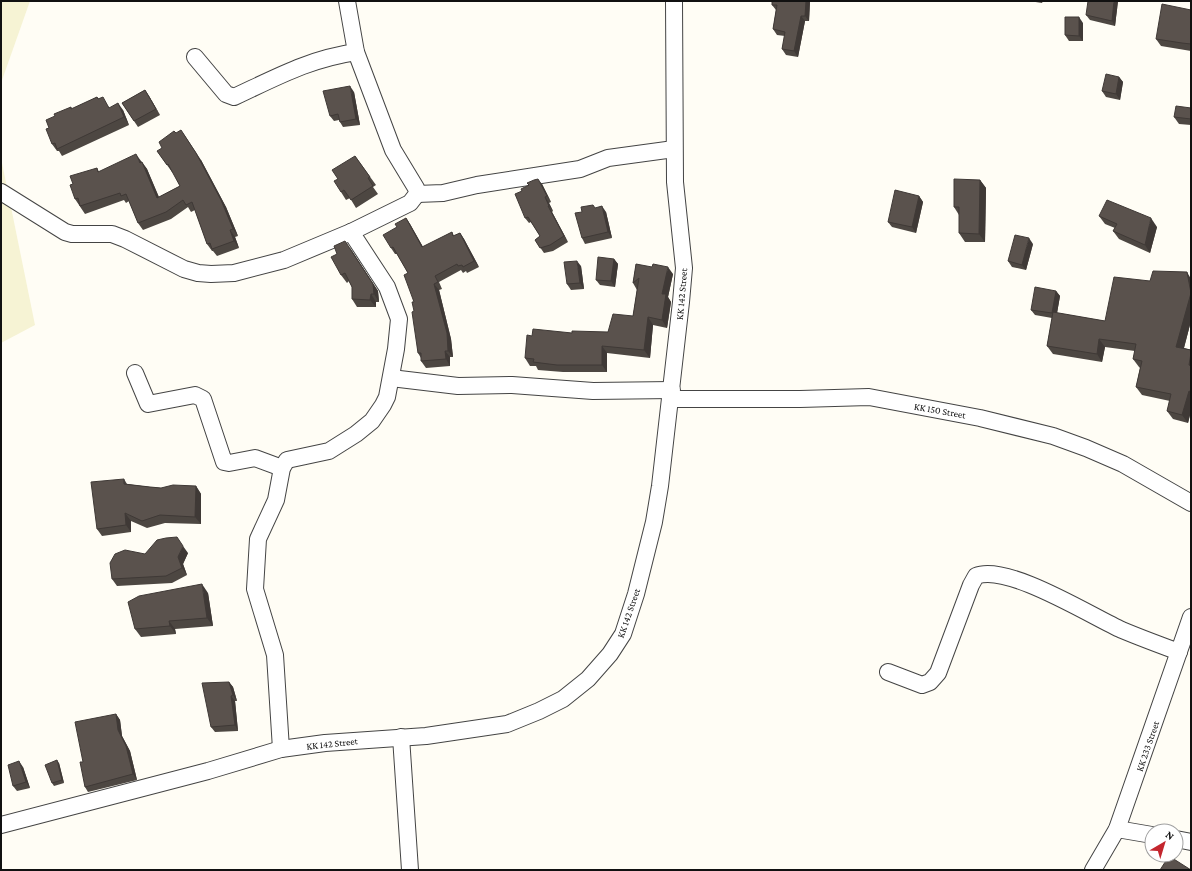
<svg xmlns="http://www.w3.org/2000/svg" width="1192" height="871" font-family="'Crimson Pro',serif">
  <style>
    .farmland { fill: #f6f3d4 }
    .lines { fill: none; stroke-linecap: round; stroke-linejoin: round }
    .minor-casing { stroke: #444; stroke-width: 18 }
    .minor { stroke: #fff; stroke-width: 16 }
    .wall { fill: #4d4742 }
    .shaded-wall { fill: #3f3936 }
    .building { fill: #5a524d; stroke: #3f3936 }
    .labels { text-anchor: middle; stroke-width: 4; stroke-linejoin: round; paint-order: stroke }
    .street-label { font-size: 10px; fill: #111; stroke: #fff }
  </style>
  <rect width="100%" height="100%" fill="#fffdf5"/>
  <!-- farmland -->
  <g class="farmland">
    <path d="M1 1H30L1 83Z"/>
    <path d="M1 158 35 325 1 343Z"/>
  </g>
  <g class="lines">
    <!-- minor casing -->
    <g class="minor-casing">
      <g id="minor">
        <path d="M195 57 226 94 234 97C277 77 309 59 356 52"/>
        <path d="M1 192 65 232 72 234H112L125 239 184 269 198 273 211 274 234 273 284 260 351 232 410 203 417 194 416 188 393 150 356 52 347 1"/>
        <path d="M417 194 443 193 477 185 580 169 608 158 674 149"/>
        <path d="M135 373 148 404 195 395 203 399 224 462 229 463 255 458 282 468"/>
        <path d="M391 378 458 386 512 385 593 391 672 390"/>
        <path d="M671 399H800L869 397 980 418 1053 436 1086 448 1123 464 1191 503"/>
        <path d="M888 672 922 685 930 682 938 673 971 585 976 576C1007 563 1091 616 1122 630 1141 638 1160 645 1179 652"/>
        <path d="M401 737 410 870"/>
        <path d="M281 749 275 655 255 589 258 539 276 500 282 468 287 460 329 451 356 434 372 421 383 405 387 397 396 349 399 319 387 287 351 232"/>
        <path d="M1 825 208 771 281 749 325 743 426 736 507 724 539 711 563 699 588 679 610 654 623 634 636 594 654 522 660 486 681 302 684 268 675 182 674 1"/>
        <path d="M1117 829 1152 835"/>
        <path d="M1176 839 1191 842"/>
        <path d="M1093 870 1117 829 1191 617"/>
      </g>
    </g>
    <!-- minor -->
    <use href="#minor" class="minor"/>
  </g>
  <!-- wall -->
  <g class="wall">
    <path d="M810 1 809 21H805L798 57 786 55 782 49 785 36 777 35 773 29 776 10 772 5Z"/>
    <path d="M1029 1H1043L1042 3Z"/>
    <path d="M1118 1 1115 26 1090 20 1086 15Z"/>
    <path d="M1191 10V51L1161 46 1156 39Z"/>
    <path d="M1083 23V41H1069L1065 35Z"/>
    <path d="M1119 77 1123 82 1120 100 1106 97 1102 91Z"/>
    <path d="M145 90 149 96 160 115 138 127 122 103Z"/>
    <path d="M354 92 360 125 343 127 340 122 339 120 334 121 330 116Z"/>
    <path d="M97 97 99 99 110 108 123 110 129 125 62 156 59 151H57L52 144 49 128 55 116 71 107 72 109Z"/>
    <path d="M1191 108V125L1179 124 1174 117Z"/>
    <path d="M157 151 201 160 226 207 238 236 235 237 239 248 217 256 213 251H212L207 244 195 210 191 212 188 207 171 219 143 230 138 223 129 201 126 203 124 200 85 214 75 199 73 184 97 168 99 172 141 161 147 169 159 197 180 186 173 172H172Z"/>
    <path d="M355 156 376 185 373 187 378 194 356 208 350 198 346 200 341 192 338 179Z"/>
    <path d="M980 180 986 188 985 242H965L959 233V215L954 207Z"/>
    <path d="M542 184 551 202 549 203 553 211 552 212 568 242 553 251 544 253 535 240 540 236 531 222 529 223 525 218Z"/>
    <path d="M919 196 923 202 916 233 892 227 888 222Z"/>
    <path d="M595 208 606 212 612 238 585 244 582 238Z"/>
    <path d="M1099 216 1157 227 1150 253 1119 239 1113 231 1115 228 1105 224Z"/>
    <path d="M406 218 410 224 423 247 452 232 454 236 460 233 464 239 479 267 467 273 466 271 463 273 461 270 439 282 442 289 439 290 451 339 453 357H450V366L426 368 421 361V358L418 353 414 311V302L408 273 397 254H395L391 248 397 227Z"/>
    <path d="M1033 244 1026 270 1012 267 1008 261Z"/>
    <path d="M350 248 378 291 379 302H376V307H357L352 299V287L349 281 347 283 341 275 337 254Z"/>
    <path d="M614 259 618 264 615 287 600 285 596 280Z"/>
    <path d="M636 264 673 274 668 297 671 302 667 328 653 325 650 358 607 353V372H563L538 370 536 366H530L525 358 532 336 608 332 633 316 637 290 633 283Z"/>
    <path d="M581 266 584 289 571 290 567 284Z"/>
    <path d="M1191 279V321L1184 348 1191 350V411L1188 423 1173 419 1167 411 1170 401 1142 395 1136 387 1140 368 1139 367 1133 359 1135 351 1105 347 1102 362 1053 354 1047 346 1052 318 1035 315 1031 310 1056 291 1060 296 1057 313 1105 321 1150 281Z"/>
    <path d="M124 479 127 484 150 487 161 488 196 486 201 494V524L165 523 147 528 131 521V532L102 536 97 529Z"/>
    <path d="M188 553 183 564 187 575 172 583 117 586 112 579 145 554Z"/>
    <path d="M208 593 213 626 175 629 176 634 141 637 135 629Z"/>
    <path d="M229 682 233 687 237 701H235L238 731 215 732 211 727Z"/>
    <path d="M116 714 120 720 122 736 130 751 137 780 88 792 85 787 83 762Z"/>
    <path d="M59 763 64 783 54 786 52 783Z"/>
    <path d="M23 767 30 788 17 791 13 786Z"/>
  </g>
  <!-- shaded-wall -->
  <g class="shaded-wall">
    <path d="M806 1H810L809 21 805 16Z"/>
    <path d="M1114 1H1118L1115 26 1112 21Z"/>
    <path d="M801 16 805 21 798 57 794 51Z"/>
    <path d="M1079 17 1083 23V41L1079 36Z"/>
    <path d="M1119 77 1123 82 1120 100 1116 94Z"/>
    <path d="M350 86 354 92 360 125 356 119Z"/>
    <path d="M145 90 149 96 160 115 156 109Z"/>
    <path d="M118 103 123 110 129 125 124 117Z"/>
    <path d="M181 130 201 160 226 207 238 236 233 229Z"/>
    <path d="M136 154 141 161 145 171 140 163Z"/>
    <path d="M142 162 147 169 162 205 157 198Z"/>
    <path d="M538 179 542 184 551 202 547 196Z"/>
    <path d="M980 180 986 188 985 242 979 234Z"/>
    <path d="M919 196 923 202 916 233 912 227Z"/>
    <path d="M545 197 549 203 553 211 549 206Z"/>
    <path d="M548 206 552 212 568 242 564 236Z"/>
    <path d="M602 206 606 212 612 238 608 232Z"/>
    <path d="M406 218 410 224 427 254 422 247Z"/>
    <path d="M1151 218 1157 227 1150 253 1145 245Z"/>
    <path d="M230 230 235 237 239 248 234 241Z"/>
    <path d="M460 233 464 239 479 267 474 261Z"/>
    <path d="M1029 238 1033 244 1026 270 1022 265Z"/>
    <path d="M350 248 378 291 379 302 374 294Z"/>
    <path d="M614 259 618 264 615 287 611 281Z"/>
    <path d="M577 261 581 266 584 289 580 283Z"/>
    <path d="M668 267 673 274 668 297 671 302 667 328 662 320V294Z"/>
    <path d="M1187 272 1191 279V321L1182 355 1176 347Z"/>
    <path d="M434 284 439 290 451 339 453 357 448 351Z"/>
    <path d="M1056 291 1060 296 1056 319 1052 313Z"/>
    <path d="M371 294 376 302V307L370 300Z"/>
    <path d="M648 317 653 325 650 358 644 350Z"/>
    <path d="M1099 339 1105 347 1102 362 1097 354Z"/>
    <path d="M602 346 607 353V372L602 365Z"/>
    <path d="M445 351 450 357V366L446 359Z"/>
    <path d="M1191 353V369L1189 365Z"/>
    <path d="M1189 391 1191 394V411L1188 423 1182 415Z"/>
    <path d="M196 486 201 494V524L195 517Z"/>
    <path d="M125 513 131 521V532L126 525Z"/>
    <path d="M183 546 188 553 183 564 187 575 182 568 178 557Z"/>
    <path d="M202 584 208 593 213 626 207 618Z"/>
    <path d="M169 621 175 629 176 634 170 626Z"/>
    <path d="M229 682 233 687 237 701 233 695Z"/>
    <path d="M231 696 235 701 238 731 235 725Z"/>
    <path d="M116 714 120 720 122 736 130 751 137 780 133 774 118 730Z"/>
    <path d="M57 760 59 763 64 783 62 780Z"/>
    <path d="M19 761 23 767 30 788 26 782Z"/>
  </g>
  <!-- building -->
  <g class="building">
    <path d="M772 1H806L805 16H801L794 51 782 49 785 32 773 29 777 5H772Z"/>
    <path d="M1088 1H1114L1112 21 1086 15Z"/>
    <path d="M1162 4 1191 10V44L1182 43 1156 39Z"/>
    <path d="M1065 17H1079V36L1065 35Z"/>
    <path d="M1106 74 1119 77 1116 94 1102 91Z"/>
    <path d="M350 86 356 119 340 122 338 114 330 116 323 91Z"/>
    <path d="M145 90 156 109 134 121 122 103Z"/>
    <path d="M97 97 98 99 103 97 109 108 118 103 124 117 57 149 55 143 52 144 46 129 49 128 46 120 55 116 54 114 71 107V109Z"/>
    <path d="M1176 106 1191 108V119L1174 117Z"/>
    <path d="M181 130 196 153 221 200 233 229 230 230 234 241 212 249 210 243 207 244 192 202 186 205 183 200 166 212 138 223 126 194 121 196 120 193 80 206 78 198 75 199 70 185 73 184 70 176 97 168 98 172 136 154 140 163 142 162 157 198 180 186 168 164 167 165 157 151 162 148 159 142 174 131 176 133Z"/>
    <path d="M355 156 370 177 368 178 373 186 351 200 344 190 341 192 334 181 338 179 332 170Z"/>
    <path d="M538 179 547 196 545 197 549 206H548L564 236 550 245 540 248 535 240 540 236 528 217 525 218 515 194 522 191 521 189 529 185 527 183 534 180Z"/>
    <path d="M954 179 980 180 979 234 959 233V207H954Z"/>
    <path d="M895 190 919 196 912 227 888 222Z"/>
    <path d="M1107 200 1151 218 1145 245 1113 231 1117 224 1099 216Z"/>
    <path d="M593 205 595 208 602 206 608 232 582 238 575 213 582 212 581 207Z"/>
    <path d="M406 218 422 247 452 232 453 236 460 233 474 261 463 267 462 265 458 266 457 264 435 276 438 282 434 284 447 333 448 351H445L446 359 421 361V353H418L412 312 414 311 412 302H414L404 275 408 273 393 247 391 248 383 235 397 227 395 224Z"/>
    <path d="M1015 235 1029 238 1022 265 1008 261Z"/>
    <path d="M345 241 373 284 374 294H371L370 300 352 299V287L345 273 341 275 331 257 337 254 334 246Z"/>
    <path d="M598 257 614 259 611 281 596 280Z"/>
    <path d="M577 261 580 283 567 284 564 262Z"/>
    <path d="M636 264 652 267 653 264 668 267 662 294H666L662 320 648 317 644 350 602 346V365H557L533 362 534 359 525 358 527 335 532 336 533 329 572 333V331L608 332 613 314 633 316 639 278 633 283Z"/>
    <path d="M1153 271 1187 272 1191 293 1176 347 1191 350V353L1189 365 1191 366V392L1189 391 1182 415 1167 411 1171 394 1136 387 1142 361 1133 359 1136 344 1099 339 1097 354 1047 346 1053 312 1105 321 1114 277 1150 281Z"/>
    <path d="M1035 287 1056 291 1052 313 1031 310Z"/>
    <path d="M124 479V484L150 487 161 488 173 485 196 486 195 517 160 515 142 521 125 513 126 525 97 529 91 482Z"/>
    <path d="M177 537 183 546 178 557 182 568 166 576 112 579 110 563 115 554 125 550 145 554 157 540 166 538Z"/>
    <path d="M202 584 207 618 169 621 170 626 135 629 128 602 139 596Z"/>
    <path d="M229 682 233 695 231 696 235 725 211 727 202 683Z"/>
    <path d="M116 714 118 730 126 746 133 774 85 787 80 762H83L75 722Z"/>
    <path d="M57 760 62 780 52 783 45 765Z"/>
    <path d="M19 761 26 782 13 786 8 765Z"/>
    <path d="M1169 856 1191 870H1160Z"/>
  </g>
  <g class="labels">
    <!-- street labels -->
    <g class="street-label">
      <text transform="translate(681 294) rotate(-85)" y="4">KK 142 Street</text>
      <text transform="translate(940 410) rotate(10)" y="4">KK 150 Street</text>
      <text transform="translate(628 613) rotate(-71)" y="4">KK 142 Street</text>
      <text transform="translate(332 743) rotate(-6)" y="4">KK 142 Street</text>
      <text transform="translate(1147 746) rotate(-71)" y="4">KK 233 Street</text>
    </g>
  </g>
  <!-- border -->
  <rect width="1192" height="871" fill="none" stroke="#111111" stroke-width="4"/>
  <!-- north arrow -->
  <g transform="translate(1164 843) rotate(38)"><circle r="19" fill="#ffffff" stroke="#a0a0a0"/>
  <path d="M0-3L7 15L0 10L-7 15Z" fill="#c4262e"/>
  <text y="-6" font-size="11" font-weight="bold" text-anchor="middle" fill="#111111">N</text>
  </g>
</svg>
